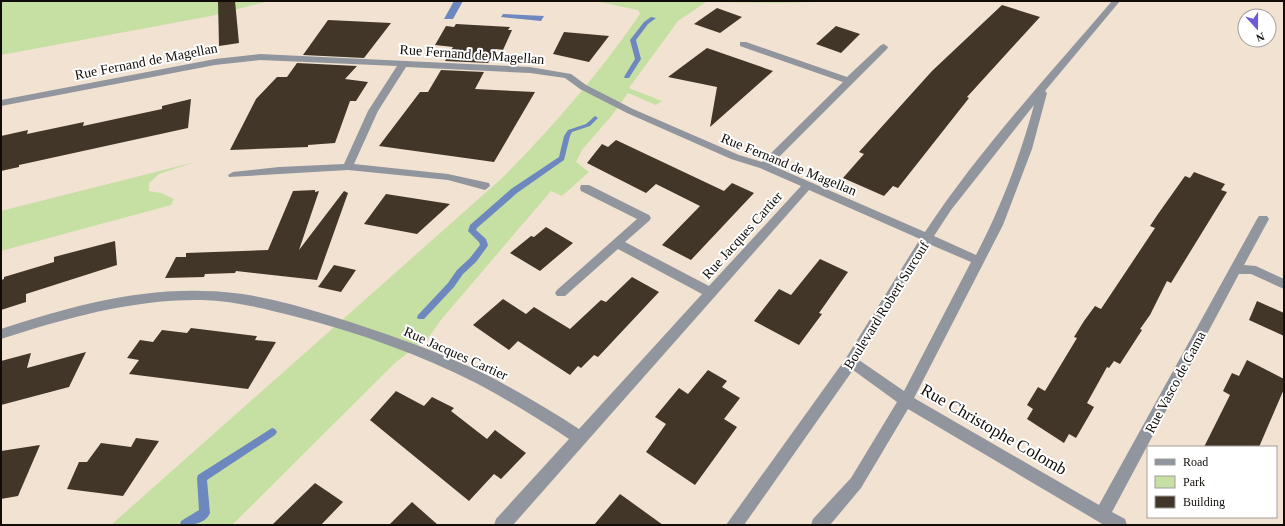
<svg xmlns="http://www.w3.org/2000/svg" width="1285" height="526" font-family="Georgia,serif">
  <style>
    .green { fill: #c6dfa3 }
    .water { fill: #6d88be }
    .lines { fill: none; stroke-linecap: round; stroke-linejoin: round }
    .stream { fill: #6d88be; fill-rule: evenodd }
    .building { fill: #423628 }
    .minor { fill: #91959e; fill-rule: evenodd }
    .labels { text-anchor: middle; stroke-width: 4; stroke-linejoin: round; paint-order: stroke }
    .street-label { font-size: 14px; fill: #110c07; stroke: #fff }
    .near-street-label { font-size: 17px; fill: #110c07; stroke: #fff }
  </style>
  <rect width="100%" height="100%" fill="#f2e2d1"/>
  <!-- green -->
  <g class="green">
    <path d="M1 1H269L211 16 1 55Z"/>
    <path d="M595 1H856L775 3 706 2 678 21 629 88 662 101 656 105 628 93 613 114 582 150 576 162 589 172 562 196 551 191 440 321 429 337 396 362 232 525H111L501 179C552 128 599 74 640 14L638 10Z"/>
    <path d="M195 162 159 174 149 183V191L161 193 174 199 171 205 1 251V211Z"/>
  </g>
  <!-- water -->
  <g class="water">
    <path d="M454 1H463L453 19H444Z"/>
    <path d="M503 14 544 16 541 21 501 17Z"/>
  </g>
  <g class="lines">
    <!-- stream -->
    <g class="stream">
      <path d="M651 17 656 18 648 24 636 40 641 59 629 78H625L624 77 635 59 630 40 644 22Z"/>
      <path d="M595 116 598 118 590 126 572 132 570 136 564 160 517 193 477 228 476 230 486 239 488 245 487 247 476 262 463 274 454 287 424 319H418L417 317 418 315 448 283 457 270 470 258 480 245 479 242 468 231 470 225 511 189 559 157 564 136 568 130 586 124Z"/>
      <path d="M272 428 275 429 277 432 275 435 207 480 210 513C205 525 190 525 180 525L181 521 199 510 197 478 198 475Z"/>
    </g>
  </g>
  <!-- building -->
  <g class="building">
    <path d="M218 1H235L239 43 219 46Z"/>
    <path d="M1002 5 1040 17 967 97 969 98 898 188 893 186 884 196 843 178 864 154 859 152 932 71Z"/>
    <path d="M717 8 742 17 720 33 694 24Z"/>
    <path d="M328 20 391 23 364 58 303 55Z"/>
    <path d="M456 24 510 27 508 30H512L503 50 496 49 488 63 445 61 453 47 435 45 446 26 454 27Z"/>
    <path d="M836 26 860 34 841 53 816 44Z"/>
    <path d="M564 32 609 36 589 62 553 54Z"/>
    <path d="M707 48 773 71 710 127 717 87 668 77Z"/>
    <path d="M297 63 357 66 345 79 368 82 356 101H350L335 143 308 145V147L230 150 256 99 277 77H287Z"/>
    <path d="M441 70 484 72 475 89 535 92 494 162 379 146 420 92H428Z"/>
    <path d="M191 99 188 128 19 165V167L1 171V136L28 130 27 134 84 122 83 126 162 109V106Z"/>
    <path d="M616 140 724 191 732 183 754 193 691 260 662 245 700 206 656 184 646 193 587 163 602 144 608 147Z"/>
    <path d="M1194 172 1225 184 1221 190 1227 192 1171 283 1167 281 1150 315 1140 329 1142 330 1120 364 1114 361 1109 368 1107 367 1087 403 1094 407 1076 438 1069 434 1064 443 1027 419 1033 409 1027 405 1038 387 1045 391 1077 338 1074 337 1084 321 1095 306 1101 309 1155 228 1150 226 1158 214 1185 176 1190 178Z"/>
    <path d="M315 190V192L319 191 299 250 344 191 348 193 317 280 236 271 235 273 205 274 204 277 165 278 176 257H186V253L268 250 293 191Z"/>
    <path d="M386 194 450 204 417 234 364 224Z"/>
    <path d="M546 227 573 243 540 271 510 253 531 236 534 237Z"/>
    <path d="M115 241 117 265 26 294V302L1 310V280L4 279V277L54 262V257Z"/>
    <path d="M820 259 848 272 819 313 822 314 799 345 754 321 779 289 791 295Z"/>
    <path d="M334 265 356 270 341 292 318 287Z"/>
    <path d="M632 277 659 292 598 357 594 355 581 368 578 366 570 375 518 341 509 350 473 325 503 299 526 314 534 307 570 329 601 300 606 302Z"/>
    <path d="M1257 301 1284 313V336L1249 320Z"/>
    <path d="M191 328 257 336 255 340 276 342 248 389 129 374 139 360 127 358 140 340 153 342 162 330 187 333Z"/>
    <path d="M86 352 69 387 1 405V361L31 353 27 368Z"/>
    <path d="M1247 360 1284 379V389L1259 447H1204L1230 395 1223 391 1232 373 1239 376Z"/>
    <path d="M708 370 727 381 722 387 740 398 724 419 737 427 695 485 646 452 666 424 655 417 679 388 688 394Z"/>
    <path d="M396 391 424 406 432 397 454 408 451 411 487 439 495 430 526 453 501 479 494 474 469 501 370 420Z"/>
    <path d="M136 438 159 441 123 496 67 489 79 462H87L101 443 131 447Z"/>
    <path d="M40 445 18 496 1 499V451Z"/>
    <path d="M315 483 343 502 321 525H272Z"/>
    <path d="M620 494 663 525H594Z"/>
    <path d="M412 502 438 525H389Z"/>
  </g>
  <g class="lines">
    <!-- minor -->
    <path class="minor" d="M1112 1H1120L1045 91 1047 93 1032 149 1003 225 914 398 1099 505 1257 219 1259 216H1267L1269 219 1244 265 1256 266 1284 279V289L1251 274H1239L1112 512 1125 519 1127 525H1104L908 409 861 488 830 525H811L813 519 851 478 897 402 853 370 744 525H726L846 358 920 239 809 190 513 525H494L496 519 569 439C539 419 508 400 476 383 421 355 357 332 297 317 266 309 235 301 202 300 133 299 66 318 1 339V329C66 308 133 289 202 291 246 291 289 303 331 316 382 332 435 350 483 373 516 390 548 409 579 429L702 294 618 249 565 296H557L555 293 557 290 637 219 581 191 580 188 581 185H589L649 215 651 218 649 221 625 242 709 286 801 186 760 168 731 159 627 113 580 89 565 78 530 73 406 67 378 111 354 164 448 174 489 183 490 186 485 190 448 180 348 170 229 177 228 175 233 172 279 167 344 164 368 111 397 66 260 60 215 65 1 106V100L215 59 260 54 530 67 571 74 586 85 633 109 739 155 762 162 843 82 740 46V42H746L847 77 881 45 884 44 888 47 887 49 771 165 925 232C979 150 1048 76 1112 1ZM1034 105C1020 157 1001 207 976 255L934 236 951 210ZM929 244 971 262 904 391 859 360Z"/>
  </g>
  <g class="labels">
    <!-- street labels -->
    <g class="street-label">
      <text transform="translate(472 54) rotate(4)" y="5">Rue Fernand de Magellan</text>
      <text transform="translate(146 61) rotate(-11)" y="5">Rue Fernand de Magellan</text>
      <text transform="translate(789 164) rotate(22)" y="5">Rue Fernand de Magellan</text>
      <text transform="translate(742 235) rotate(-48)" y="5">Rue Jacques Cartier</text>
      <text transform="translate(886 305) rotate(-58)" y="5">Boulevard Robert Surcouf</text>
      <text transform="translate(456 353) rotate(24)" y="5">Rue Jacques Cartier</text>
      <text transform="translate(1175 382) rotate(-62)" y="5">Rue Vasco de Gama</text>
    </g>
    <!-- near-street labels -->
    <g class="near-street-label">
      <text transform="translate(994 429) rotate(30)" y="6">Rue Christophe Colomb</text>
    </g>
  </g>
  <!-- border -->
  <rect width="1285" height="526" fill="none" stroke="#110c07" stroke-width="4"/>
  <!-- legend -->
  <rect x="1147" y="446" width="130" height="72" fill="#ffffff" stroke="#a09e9c"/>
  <rect x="1155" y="459" width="20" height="6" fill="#91959e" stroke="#a09e9c"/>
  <text x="1183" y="466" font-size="12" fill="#110c07">Road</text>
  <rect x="1155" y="476" width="20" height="12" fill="#c6dfa3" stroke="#a09e9c"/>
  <text x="1183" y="486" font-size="12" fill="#110c07">Park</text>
  <rect x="1155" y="496" width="20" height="12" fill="#423628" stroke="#a09e9c"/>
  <text x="1183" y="506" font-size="12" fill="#110c07">Building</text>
  <!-- north arrow -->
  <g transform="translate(1257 28) rotate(159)"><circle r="19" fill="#ffffff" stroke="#a09e9c"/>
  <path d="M0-3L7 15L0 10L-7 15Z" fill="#6c5bd4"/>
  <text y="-6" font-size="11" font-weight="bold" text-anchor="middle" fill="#110c07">N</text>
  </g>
</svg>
